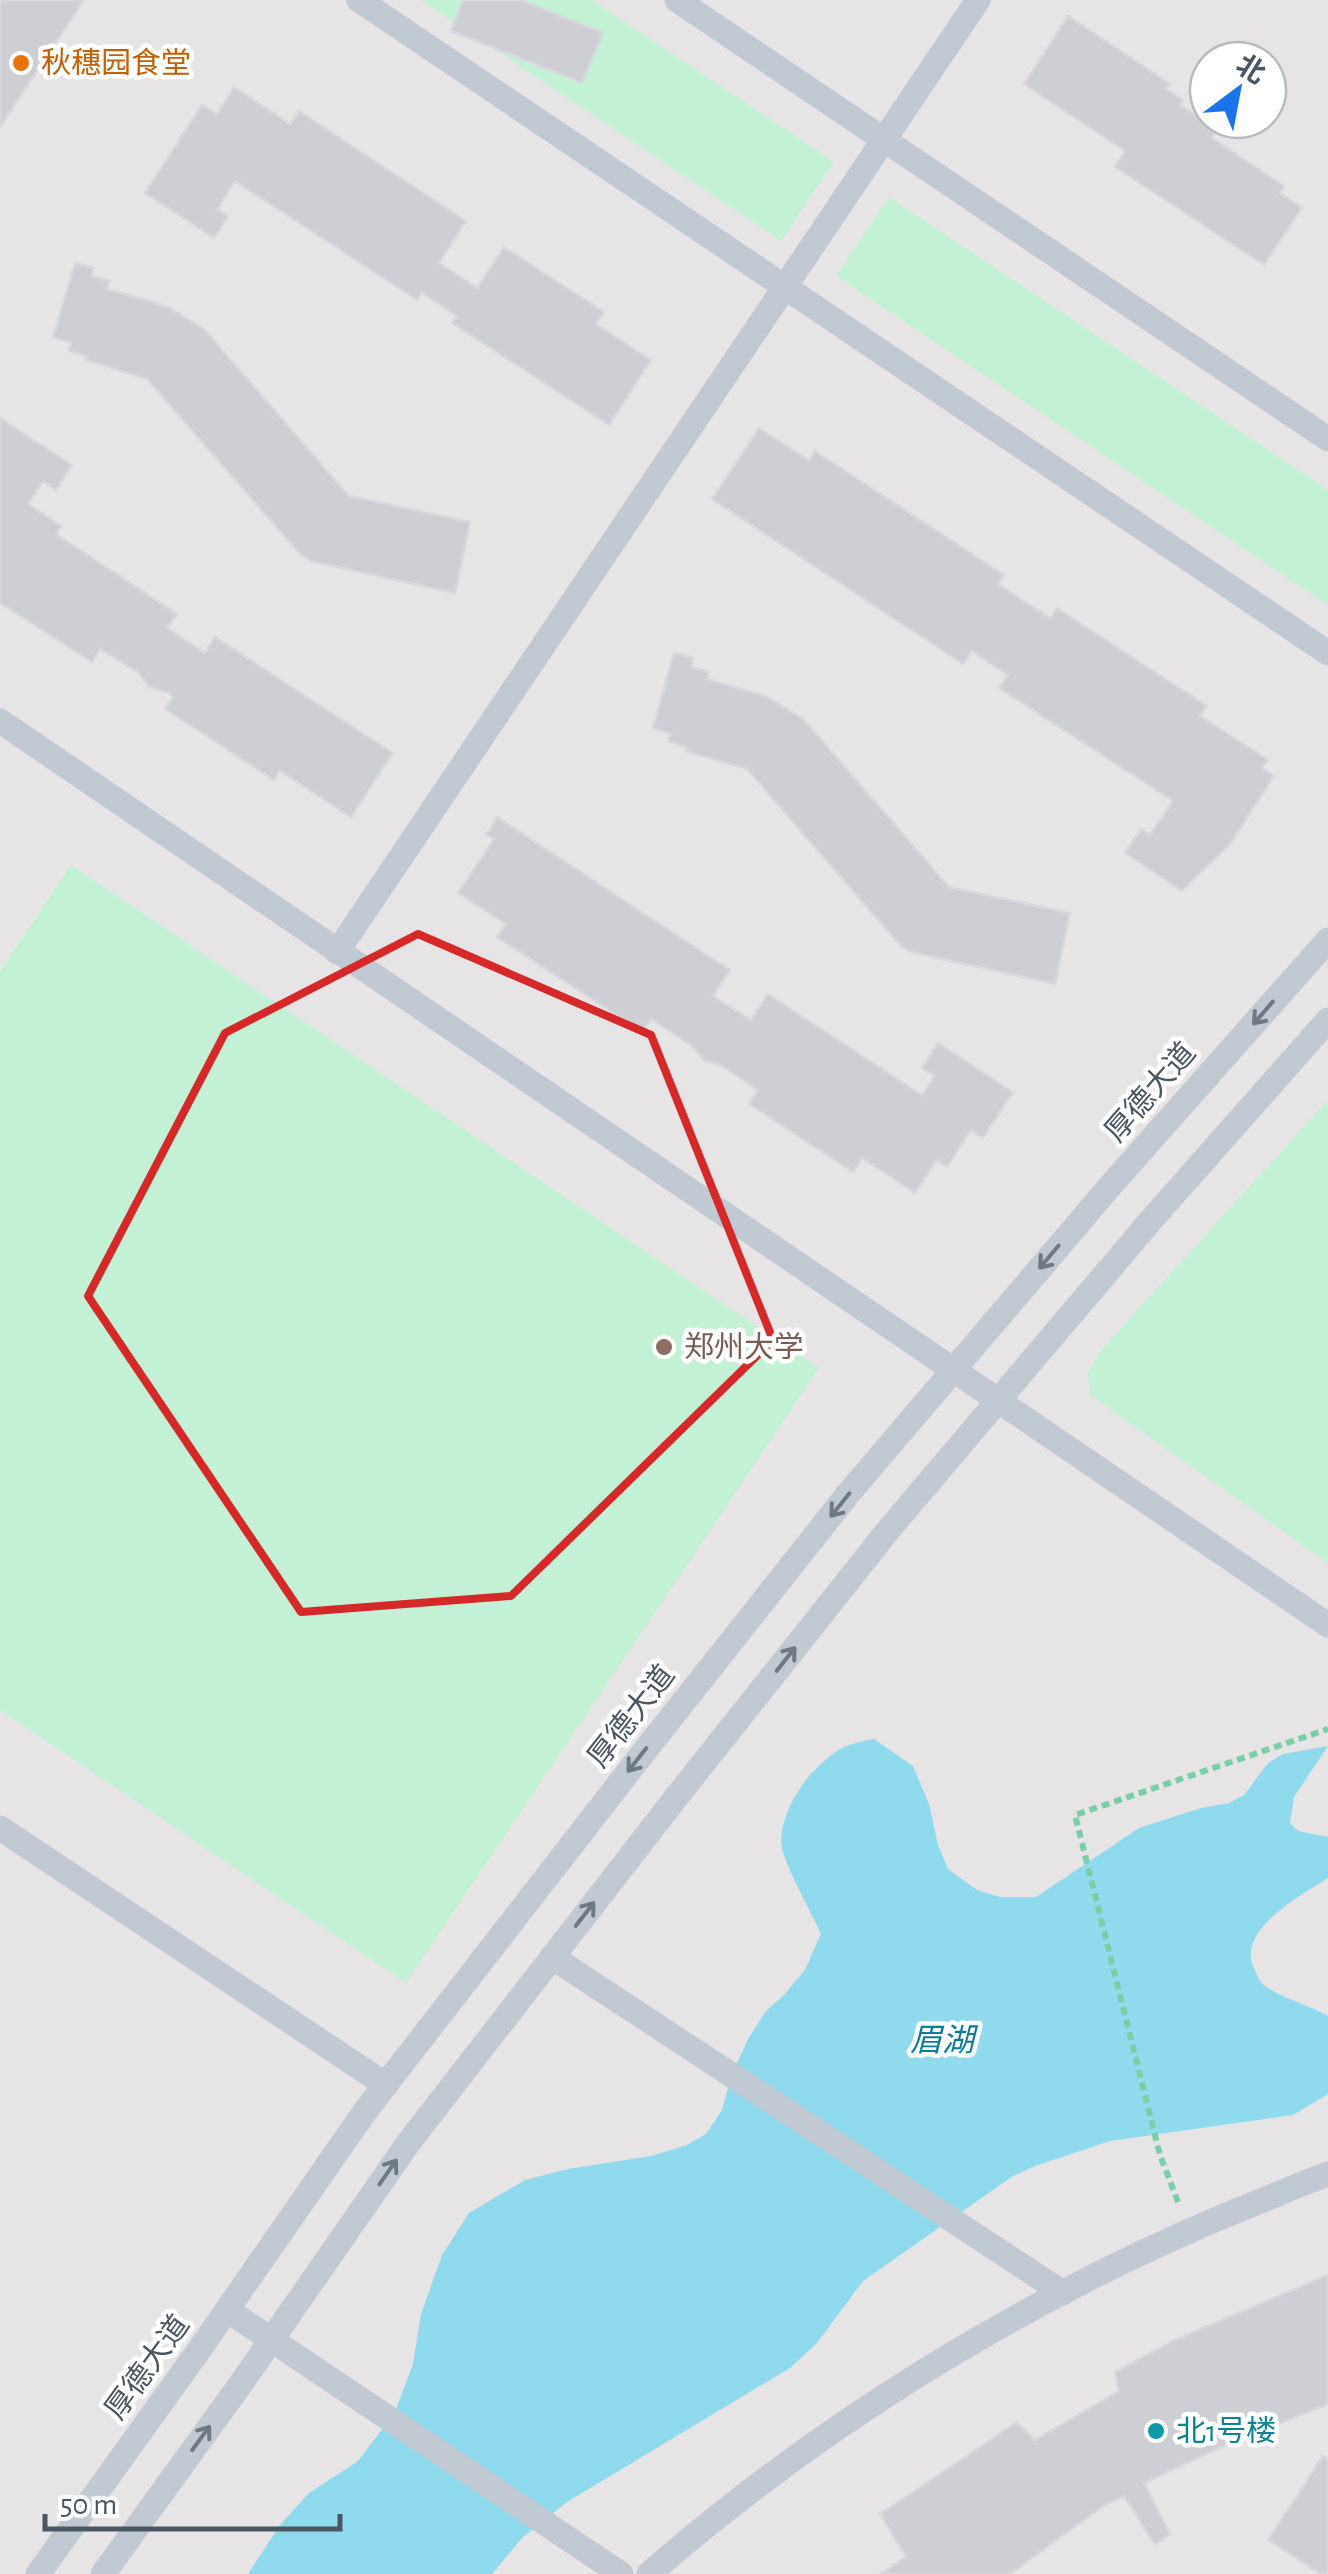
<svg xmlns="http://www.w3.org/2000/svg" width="1328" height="2574" font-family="'Alegreya Sans','Noto Sans SC',sans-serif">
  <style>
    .education { fill: #e6e4e5; fill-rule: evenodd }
    .green { fill: #c3f1d5 }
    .water { fill: #90daee }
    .building { fill: #cdcfd5; stroke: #d7d9de; stroke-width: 2.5 }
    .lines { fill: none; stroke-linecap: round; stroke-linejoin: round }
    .path { stroke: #7ad0a6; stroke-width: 6; stroke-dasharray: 8 5; stroke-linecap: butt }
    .service { stroke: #c1cad2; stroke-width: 25 }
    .oneway { stroke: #6e7983 }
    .marked { fill: none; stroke: #d62828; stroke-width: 8; stroke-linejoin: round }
    .food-dot { fill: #e8710a; stroke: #fff; stroke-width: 4 }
    .education-dot { fill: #8d6e63; stroke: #fff; stroke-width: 4 }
    .culture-dot { fill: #0f9aa8; stroke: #fff; stroke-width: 4 }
    .labels { text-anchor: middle; stroke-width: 9; stroke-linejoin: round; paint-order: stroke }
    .food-label { font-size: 30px; fill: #c56008; stroke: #fff; text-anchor: start }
    .street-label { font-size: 30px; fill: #4a5661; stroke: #fff }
    .education-label { font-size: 30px; fill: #785e54; stroke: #fff; text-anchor: start }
    .culture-label { font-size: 30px; fill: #0d838f; stroke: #fff; text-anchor: start }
    .water-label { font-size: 32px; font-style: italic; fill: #0c7c9b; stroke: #fff }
  </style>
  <rect width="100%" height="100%" fill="#f5f3f3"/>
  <!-- education -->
  <path class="education" d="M0 0H1328V2574H0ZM1208 60H1268V120H1208Z"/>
  <!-- green -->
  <g class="green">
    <path d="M421 0H592L834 162 781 241Z"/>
    <path d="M889 197 1328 490V605L836 276Z"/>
    <path d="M71 865 819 1368 406 1983 0 1710V971Z"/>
    <path d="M1328 1100V1563L1090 1395 1088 1372 1103 1348Z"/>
  </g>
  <!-- water -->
  <path class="water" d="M874 1739 913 1766 929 1804 938 1845 948 1869 977 1890 1000 1897H1036L1139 1828 1201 1808 1229 1803 1244 1795 1268 1763 1283 1754 1328 1746 1294 1797 1290 1823 1298 1831 1328 1837V1878C1302 1895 1238 1928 1253 1966 1257 1974 1258 1981 1265 1986 1285 2000 1307 2004 1328 2016V2094L1293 2115 1110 2141 1035 2166 1013 2176 863 2281 817 2343 790 2368 567 2502 523 2537 492 2574H248L280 2525 309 2493 358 2461 395 2412 413 2364 421 2314 442 2255 469 2213 525 2180 568 2169 651 2156 687 2145 706 2134 722 2110 731 2077 748 2039 766 2011 784 1995 805 1970 821 1934C812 1913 781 1860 781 1841 783 1803 812 1765 844 1747 853 1743 864 1741 874 1739Z"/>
  <!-- building -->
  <g class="building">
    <path d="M0 0H84L0 127Z"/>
    <path d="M463 0H521L603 33 582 83 451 31Z"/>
    <path d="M1068 16 1170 84 1166 89 1183 100 1180 105 1217 129 1212 138 1284 186 1280 193 1302 208 1264 265 1115 167 1125 151 1024 84Z"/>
    <path d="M234 87 290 124 299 111 466 221 439 263 477 288 504 247 604 312 596 324 651 360 609 425 452 323 457 316 422 293 417 300 235 181 217 209 228 216 214 238 145 193 202 105 217 114Z"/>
    <path d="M75 263 93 268 91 276 109 281 107 289 168 307 204 329 349 496 470 522 455 593 311 561 301 555 147 379 86 360 87 356 69 351 71 343 53 337Z"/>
    <path d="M0 418 72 465 56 490 43 481 28 504 61 526 56 534 177 614 167 628 205 653 215 637 393 753 351 817 280 771 274 780 165 709 173 697 167 692 149 687 139 673 100 649 92 662 0 603Z"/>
    <path d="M759 428 809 460 815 451 1004 575 998 584 1050 618 1057 608 1207 706 1200 716 1268 760 1262 768 1274 776 1230 844 1182 891 1125 853 1141 829 1150 835 1173 801 999 688 1008 675 972 651 963 664 712 499Z"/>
    <path d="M674 653 693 658 691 667 709 672 707 679 768 697 804 720 949 887 1070 913 1055 984 911 952 901 946 747 769 686 751 687 747 668 741 671 734 653 728Z"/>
    <path d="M497 817 730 970 713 996 751 1020 768 994 922 1095 935 1076 922 1068 938 1043 1013 1092 983 1138 971 1130 947 1167 937 1160 915 1193 862 1158 853 1172 749 1104 758 1090 720 1065 704 1060 692 1046 651 1019 642 1032 497 937 506 924 458 893 494 839 486 835Z"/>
    <path d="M1328 2275V2404L1217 2449 1144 2483 1170 2534 1155 2545 1124 2496 1105 2505 1010 2574H881L906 2557 880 2514 1017 2422 1035 2440 1119 2391 1115 2372 1175 2340Z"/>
    <path d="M1323 2456 1328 2459V2574H1321L1268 2540Z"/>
  </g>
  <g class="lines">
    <!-- path -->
    <path class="path" d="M1178 2202 1160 2155 1075 1815 1328 1729"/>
    <!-- service -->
    <g class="service">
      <path d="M359 0 1328 653"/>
      <path d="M677 0 1328 439"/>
      <path d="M0 721 1328 1625"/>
      <path d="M337 952 978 0"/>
      <path d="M0 1828 386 2085"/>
      <path d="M552 1957 1063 2293"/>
      <path d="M227 2310 621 2574"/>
      <path d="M38 2574 197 2353 366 2110 636 1762 848 1494 1111 1185 1328 940"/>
      <path d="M103 2574 240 2385 409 2142 678 1795 890 1528 1152 1219 1328 1020"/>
      <path d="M649 2574C822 2423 1024 2299 1236 2211 1267 2199 1297 2185 1328 2174"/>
    </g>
  </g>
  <!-- one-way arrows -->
  <defs><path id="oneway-shaft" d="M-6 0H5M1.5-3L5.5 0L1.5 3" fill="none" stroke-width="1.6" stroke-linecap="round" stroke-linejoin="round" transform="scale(2.5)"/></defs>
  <g class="oneway">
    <use href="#oneway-shaft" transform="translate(1263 1013) rotate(131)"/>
    <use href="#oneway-shaft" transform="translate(1049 1257) rotate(130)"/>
    <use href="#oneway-shaft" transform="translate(840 1505) rotate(129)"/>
    <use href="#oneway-shaft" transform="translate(786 1659) rotate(-52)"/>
    <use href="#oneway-shaft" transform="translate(637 1760) rotate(128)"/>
    <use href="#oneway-shaft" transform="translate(585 1914) rotate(-52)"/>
    <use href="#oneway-shaft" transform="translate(388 2172) rotate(-55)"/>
    <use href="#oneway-shaft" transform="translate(201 2438) rotate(-54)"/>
  </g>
  <!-- marked area -->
  <path class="marked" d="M418 934 651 1035 773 1340 511 1596 301 1612 88 1296 225 1033Z"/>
  <!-- markers -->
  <circle class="food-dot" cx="21" cy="63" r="10"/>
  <circle class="education-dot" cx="664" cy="1347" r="10"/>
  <circle class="culture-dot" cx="1156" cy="2431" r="10"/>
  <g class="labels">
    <!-- food labels -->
    <g class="food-label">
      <text x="41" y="73">秋穗园食堂</text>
    </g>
    <!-- street labels -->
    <g class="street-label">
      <text transform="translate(1150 1092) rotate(-49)" y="10">厚德大道</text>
      <text transform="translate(631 1716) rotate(-52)" y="10">厚德大道</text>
      <text transform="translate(147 2367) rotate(-54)" y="10">厚德大道</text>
    </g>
    <!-- education labels -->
    <g class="education-label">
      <text x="684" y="1357">郑州大学</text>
    </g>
    <!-- culture labels -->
    <g class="culture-label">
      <text x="1176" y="2441">北1号楼</text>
    </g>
    <!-- water labels -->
    <g class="water-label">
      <text x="942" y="2051">眉湖</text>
    </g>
  </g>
  <!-- north arrow -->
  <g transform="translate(1238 90) rotate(32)"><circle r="48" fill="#ffffff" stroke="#b7bbc0" stroke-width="2.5"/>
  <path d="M0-8L18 38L0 25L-18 38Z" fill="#1a73e8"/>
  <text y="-15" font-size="28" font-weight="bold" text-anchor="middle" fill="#4a5661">北</text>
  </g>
  <!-- scale -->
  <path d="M45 2514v15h295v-15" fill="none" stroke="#4a5661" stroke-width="5"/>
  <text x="60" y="2514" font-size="30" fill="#4a5661" stroke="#ffffff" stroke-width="8" paint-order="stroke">50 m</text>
</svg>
